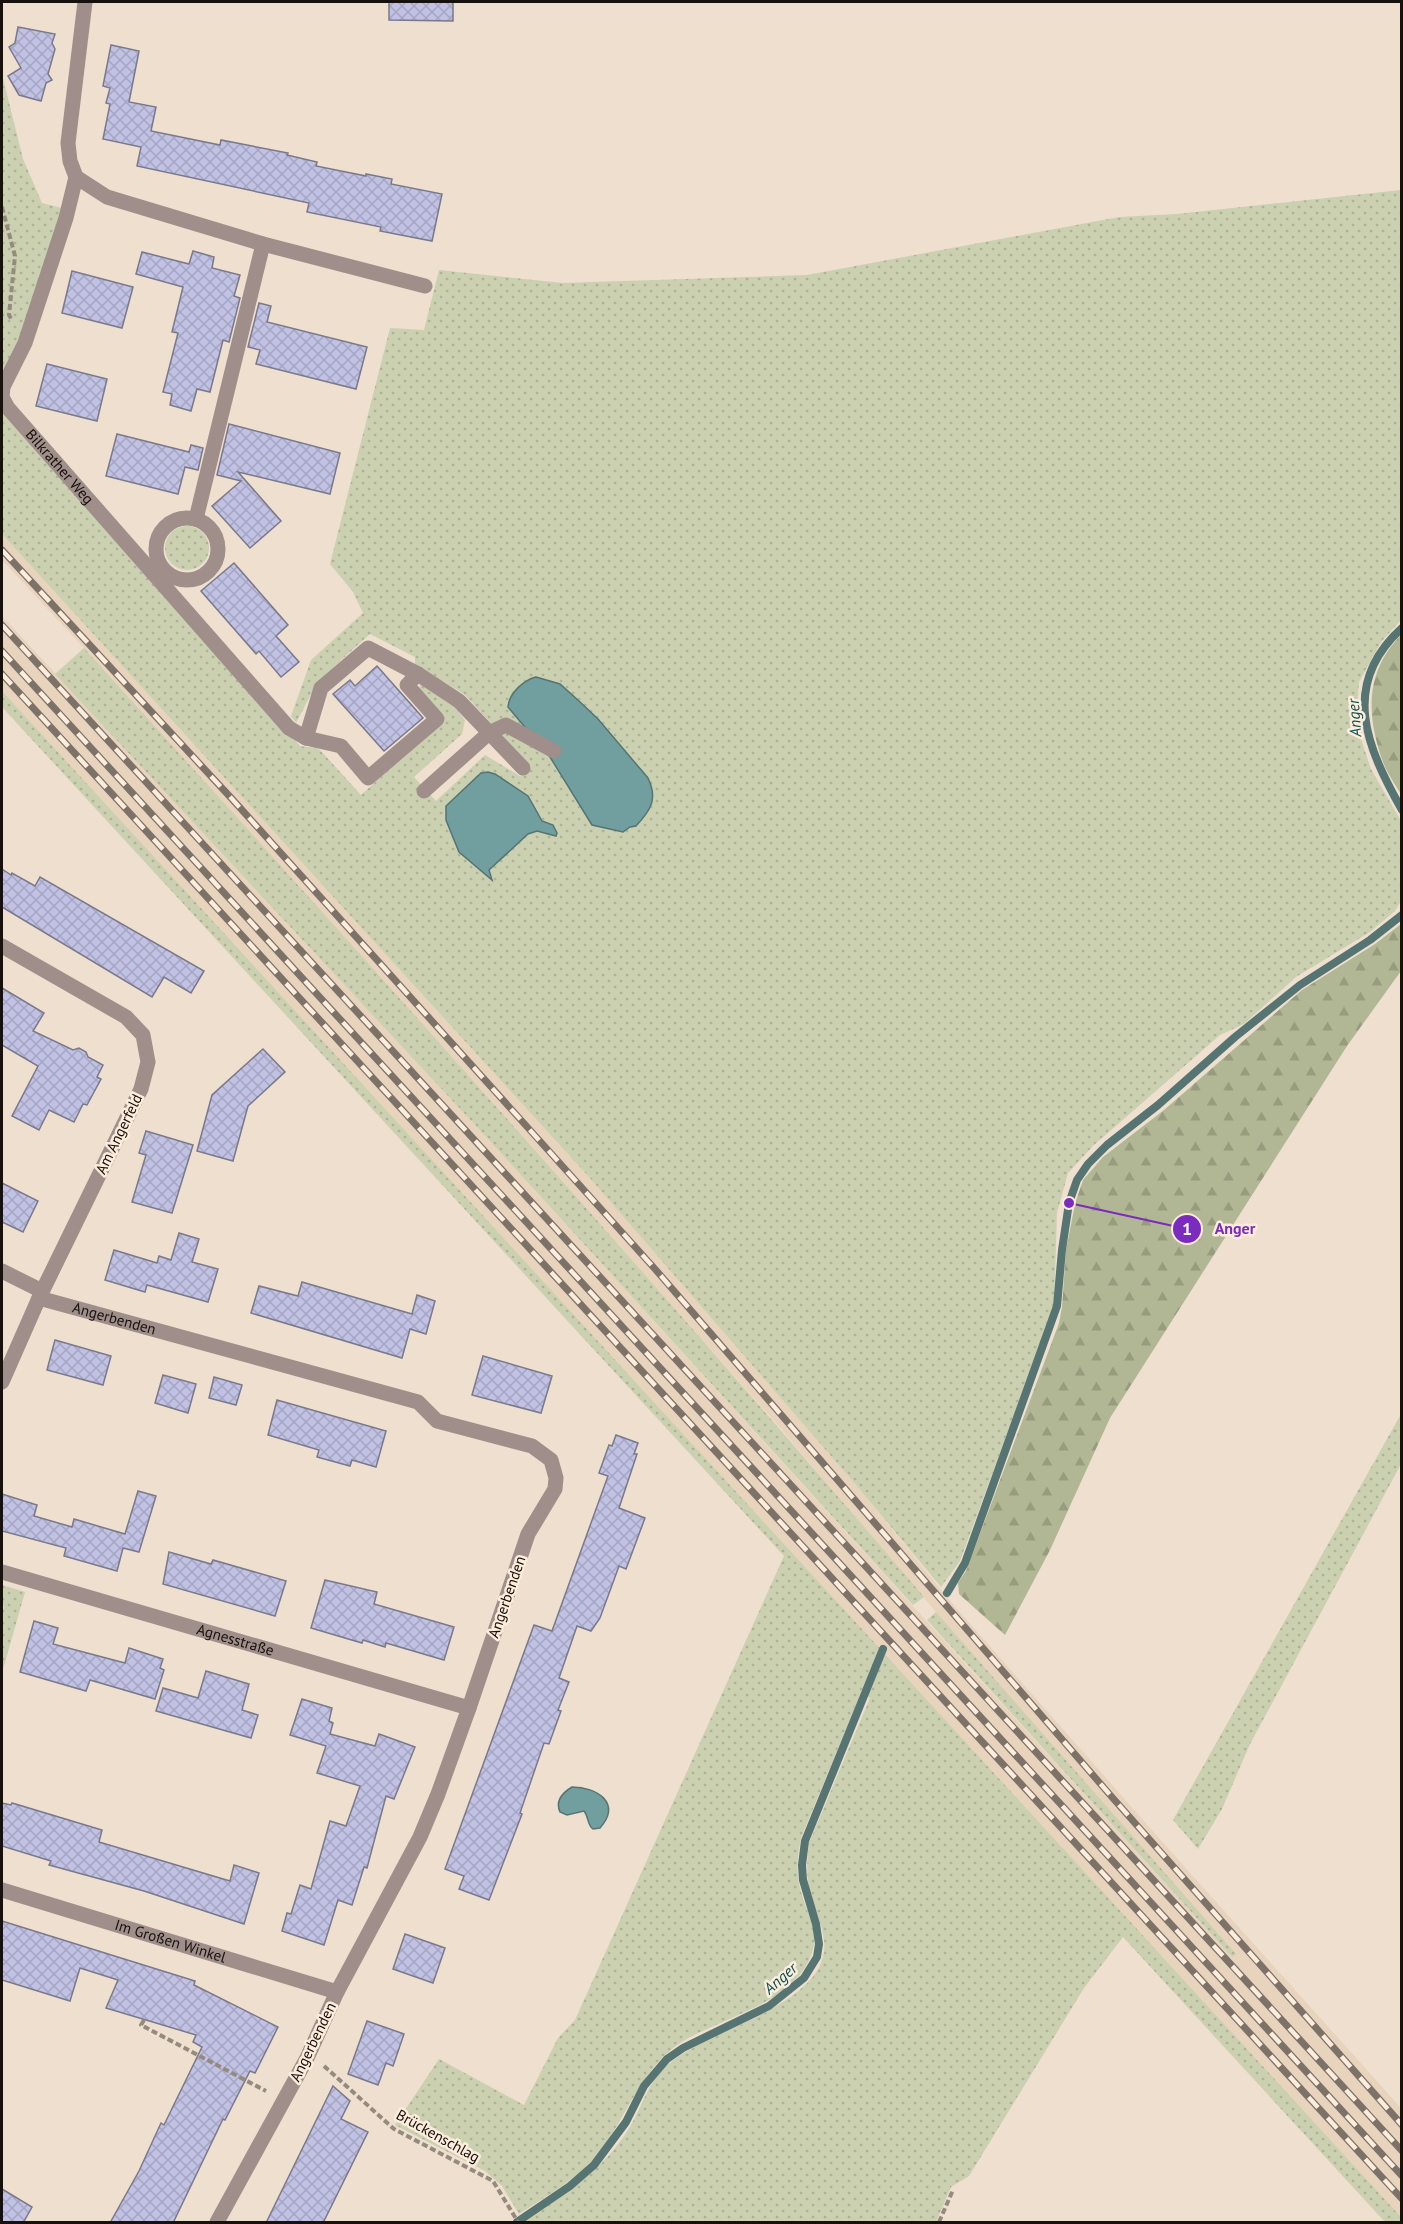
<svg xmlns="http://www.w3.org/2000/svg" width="1403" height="2224" font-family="'PT Sans',sans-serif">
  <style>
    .built { fill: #e8d3bd }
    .grass { fill: url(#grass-dots) }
    .forest { fill: url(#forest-firs) }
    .water { fill: #719e9e; stroke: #567472; stroke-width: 1.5 }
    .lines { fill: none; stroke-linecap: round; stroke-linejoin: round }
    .stream { stroke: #567472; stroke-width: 8 }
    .building { fill: url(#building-cross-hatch); stroke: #79798b; stroke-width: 1.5 }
    .path { stroke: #958a7e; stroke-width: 4; stroke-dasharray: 6 3; stroke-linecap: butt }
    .lane { stroke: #9f8e8a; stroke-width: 15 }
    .street { stroke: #9f8e8a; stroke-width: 15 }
    .rail-casing { stroke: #7c7268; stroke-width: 7 }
    .rail { stroke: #fcecdc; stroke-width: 4.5; stroke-dasharray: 14; stroke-linecap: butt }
    .labels { text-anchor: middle; stroke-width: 5; stroke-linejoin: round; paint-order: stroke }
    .street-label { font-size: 15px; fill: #16110c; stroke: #fcecdc }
    .water-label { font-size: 16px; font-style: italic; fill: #0a5051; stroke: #fcecdc }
    .leader { fill: none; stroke: #7b2cbf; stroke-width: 2 }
    .callout-dot { fill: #7b2cbf; stroke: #fcecdc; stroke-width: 2 }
    .mark-label { font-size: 18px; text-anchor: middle; font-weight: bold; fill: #fff }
    .callout-label { font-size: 16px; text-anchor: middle; font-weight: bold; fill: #7b2cbf; stroke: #fcecdc; stroke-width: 5; stroke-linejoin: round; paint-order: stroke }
  </style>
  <defs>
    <pattern id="grass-dots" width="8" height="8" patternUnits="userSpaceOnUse" patternTransform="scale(1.5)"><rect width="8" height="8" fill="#cad0b0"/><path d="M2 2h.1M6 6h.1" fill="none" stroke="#adb296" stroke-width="1.8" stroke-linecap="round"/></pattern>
    <pattern id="forest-firs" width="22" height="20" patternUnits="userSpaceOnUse" patternTransform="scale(1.5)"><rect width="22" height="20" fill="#b1b794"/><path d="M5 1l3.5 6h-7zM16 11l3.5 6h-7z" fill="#989c7e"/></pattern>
    <pattern id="building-cross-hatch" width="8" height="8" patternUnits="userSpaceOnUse" patternTransform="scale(1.5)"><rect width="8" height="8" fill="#c1c1e4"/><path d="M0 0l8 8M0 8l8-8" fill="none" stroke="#a5a5c2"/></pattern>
  </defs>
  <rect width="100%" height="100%" fill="#eedfcf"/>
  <!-- built -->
  <path class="built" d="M2 534 589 1177 851 1479 957 1609 1166 1846 1401 2108V2217L2 691V616L490 1141 1232 1957 1235 1954 936 1612 781 1429 508 1119 84 648 2 560Z"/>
  <!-- grass -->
  <g class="grass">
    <path d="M2 74 23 159 42 203 66 209 2 387Z"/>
    <path d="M1401 190V620L1381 642 1359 682 1357 708 1362 742 1371 769 1401 821V901L1395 911 1370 932 1296 977 1244 1024 1220 1035 1094 1145 1068 1173 1057 1213 1054 1307 960 1561 941 1587 851 1479 589 1177 2 534V403L300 746 317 748 321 751 361 795 442 721 419 690 420 684 453 704 465 720 462 734 414 777 436 801 485 755 520 776 531 767 465 695 415 664V657L370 634 318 681 296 723 291 716 311 660 363 613 353 592 330 564 390 328 424 330 439 270 562 283 807 275 1119 217 1177 214Z"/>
    <circle cx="187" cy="548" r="22"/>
    <path d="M84 648C367 961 650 1275 924 1597L913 1605 490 1141 55 674Z"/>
    <path d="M2 691 1401 2217V2222H1385L1123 1937 1084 1988 969 2176 951 2187 936 2222H522C563 2196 604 2170 630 2127 645 2101 648 2079 675 2059 712 2032 804 2007 821 1963 831 1938 816 1916 810 1893 806 1876 807 1860 809 1843L870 1698 862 1690 801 1838C797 1857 796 1873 801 1892 806 1909 818 1931 813 1949 799 2003 721 2017 680 2043 641 2069 626 2118 599 2153 578 2179 547 2196 519 2214L502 2186 485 2171 395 2125 439 2059 524 2105 558 2038 575 2020 784 1556 2 707Z"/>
    <path d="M1401 1414V1464L1250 1744 1222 1809 1198 1849 1173 1820Z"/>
    <path d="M2 1585 25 1592 2 1673V1615L4 1606 2 1605Z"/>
    <path d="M936 1612 1236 1954 1232 1957 927 1620Z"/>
  </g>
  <!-- forest -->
  <g class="forest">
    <path d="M1401 635V794C1395 784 1387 773 1383 762 1366 715 1365 672 1401 635Z"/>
    <path d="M1401 924V971L1347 1046 1110 1418 1050 1550 1005 1635 959 1594 958 1583 966 1571 1059 1323 1062 1307 1066 1250 1075 1204 1083 1180 1103 1157 1164 1110 1302 990 1375 944Z"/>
  </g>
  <!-- water -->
  <g class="water">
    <path d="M536 677 560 684 579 701 598 719 648 778C658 799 651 810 636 826L630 827 623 832 592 825 550 757 508 707C509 693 524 680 536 677Z"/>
    <path d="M488 772 495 774 528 796 542 821 553 825 557 833 556 836 537 831 528 834 489 870 492 880 459 852 446 820V806L481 773Z"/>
    <path d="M572 1787C597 1787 622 1803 600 1828L593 1829C587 1825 589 1817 584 1811L567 1815 560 1812C555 1801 562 1793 572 1787Z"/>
  </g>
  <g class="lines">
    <!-- stream -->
    <g class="stream">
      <path d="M1402 628C1339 685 1367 748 1402 810"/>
      <path d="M947 1593 965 1563 1057 1306 1062 1250 1069 1203 1077 1180 1088 1164 1107 1145 1158 1105 1235 1037 1300 985 1370 940 1402 915"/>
      <path d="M517 2222 570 2186 594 2165 626 2122 644 2086 667 2059 683 2048 769 2006 804 1978 817 1957 819 1944 816 1924 803 1880 802 1865 805 1841 883 1649"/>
    </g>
  </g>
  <!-- building -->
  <g class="building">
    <path d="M389 2H453V21L389 20Z"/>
    <path d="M18 27 55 34 52 43 55 49 48 74 52 80 46 83 41 101 19 95 8 76 21 68 9 47 15 43Z"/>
    <path d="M111 45 139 51 129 102 156 107 151 131 220 145 221 140 288 153 287 155 317 162 316 166 366 176V174L392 179 391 184 442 194 432 241 380 231 381 227 307 212 309 203 137 166 141 147 103 139 110 104 106 103 110 88 103 86Z"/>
    <path d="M193 251 214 257 212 268 240 275 234 296 240 298 229 342 223 340 210 392 197 389 191 411 170 405 172 394 163 392 178 333 172 332 183 287 136 274 142 252 189 264Z"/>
    <path d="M72 271 133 287 122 328 62 313Z"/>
    <path d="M259 303 271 306 267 322 367 347 356 389 256 364 260 350 248 347Z"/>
    <path d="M47 364 107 379 97 421 36 406Z"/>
    <path d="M229 424 340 453 330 494 238 472 281 521 250 548 212 506 241 481 217 475Z"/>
    <path d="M117 434 189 452 191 445 203 448 198 470 185 467 178 494 106 476Z"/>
    <path d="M234 563 288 625 276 636 299 662 281 677 259 651 256 654 201 591Z"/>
    <path d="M377 666 423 718 384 751 333 694 350 680 355 686Z"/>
    <path d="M2 869 11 875 12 873 35 886 40 877 204 971 191 993 164 977 152 997 2 907Z"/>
    <path d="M2 988 44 1013 33 1031 73 1050 79 1048 86 1052 88 1057 103 1065 97 1077 101 1079 87 1105 83 1104 74 1122 49 1110 39 1130 12 1116 38 1066 2 1045Z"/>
    <path d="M263 1049 285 1072 248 1106 233 1161 197 1151 212 1095Z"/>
    <path d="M146 1131 193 1145 172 1213 132 1202 146 1155 139 1153Z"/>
    <path d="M2 1183 38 1201 23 1232 2 1222Z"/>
    <path d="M179 1233 199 1239 192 1262 218 1269 208 1302 147 1285 145 1292 105 1280 114 1250 157 1263 159 1256 171 1260Z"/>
    <path d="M302 1282 412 1314 417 1295 435 1301 426 1334 410 1329 402 1358 251 1313 259 1286 298 1296Z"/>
    <path d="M55 1340 111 1356 103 1385 47 1370Z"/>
    <path d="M483 1356 552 1376 541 1413 472 1395Z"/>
    <path d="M163 1375 196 1384 188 1413 155 1403Z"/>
    <path d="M214 1377 242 1385 236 1405 209 1398Z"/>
    <path d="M277 1400 386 1431 376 1467 352 1460 350 1466 317 1457 319 1450 268 1435Z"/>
    <path d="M616 1435 638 1443 634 1454H637L619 1508 645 1518 626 1569 619 1566 600 1618 591 1631 577 1626 559 1678 569 1682 558 1710 561 1711 549 1744 544 1743 520 1813 522 1814 489 1900 459 1889 464 1876 445 1869 534 1625 552 1631 608 1476 599 1473 609 1445 612 1446Z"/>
    <path d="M138 1491 156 1496 139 1552 123 1548 117 1571 64 1556 66 1548 2 1531V1494L37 1505 34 1516 72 1527 74 1519 125 1534Z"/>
    <path d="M169 1552 211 1564 213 1560 286 1581 275 1616 163 1584Z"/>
    <path d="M325 1580 377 1592 374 1604 454 1627 444 1660 386 1643 385 1647 363 1640 362 1643 311 1628Z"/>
    <path d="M34 1621 58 1628 53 1644 125 1663 129 1648 163 1659 160 1668 164 1670 155 1699 90 1680 86 1691 20 1672Z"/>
    <path d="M206 1671 249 1684 242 1710 258 1715 251 1738 156 1711 163 1688 198 1698Z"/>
    <path d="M302 1699 332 1708 329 1721 333 1723 330 1734 375 1746 379 1734 415 1747 394 1799 386 1796 367 1868 364 1867 352 1905 338 1900 324 1945 282 1931 287 1913 291 1914 300 1885 311 1889 330 1821 346 1826 360 1786 317 1773 326 1746 290 1735Z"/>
    <path d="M2 1803 11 1805 12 1803 102 1830 99 1842 230 1881 234 1865 259 1873 244 1924 144 1891 49 1865 51 1861 2 1846Z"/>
    <path d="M2 1921 195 1981 194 1985 278 2027 255 2073 250 2071 225 2120 223 2119 173 2223H110L139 2171 161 2123 164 2125 202 2047 193 2042 196 2035 106 2008 118 1980 80 1968 70 2001 2 1980Z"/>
    <path d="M405 1934 445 1948 433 1983 393 1969Z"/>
    <path d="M367 2021 404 2034 393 2066 386 2063 378 2085 348 2074Z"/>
    <path d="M333 2086 350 2101 341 2119 368 2132 323 2223H266Z"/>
    <path d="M2 2189 32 2207 23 2223H2Z"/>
  </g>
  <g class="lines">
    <!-- path -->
    <g class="path">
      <path d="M2 207 15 256 9 315 12 320"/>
      <path d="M144 2020 141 2025 266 2091"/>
      <path d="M324 2066 394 2129 493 2181 518 2222"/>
      <path d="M939 2222 953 2190"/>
    </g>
    <!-- lane -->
    <g class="lane">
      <path d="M289 728 306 738 321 688 368 648 418 674 459 701 523 768"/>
      <path d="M306 738 341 746 368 778 437 719 407 685 418 674"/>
      <path d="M424 791 489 733 506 725 554 751"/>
    </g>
    <!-- street -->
    <g class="street">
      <path id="s1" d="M85 2 68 143 70 161 76 177 66 218 25 343 3 387 2 397 8 408 289 728"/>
      <path d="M76 177 107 197 263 244 425 286"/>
      <circle cx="187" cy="549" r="31"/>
      <path d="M196 519 263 244"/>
      <path d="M2 946 126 1017 143 1035 148 1062 141 1089 39 1298 2 1382"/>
      <path d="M2 1271 42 1291"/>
      <path id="s2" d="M39 1298 418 1402 437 1421 532 1446 551 1460 556 1478 555 1489 528 1534 469 1708 438 1794 420 1837 337 1992 307 2058 217 2222"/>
      <path id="s3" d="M2 1572 469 1708"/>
      <path id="s4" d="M2 1890 337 1992"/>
    </g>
    <!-- rail casing -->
    <g class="rail-casing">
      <g id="rail">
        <path d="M2 550 233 800 655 1269 1111 1796 1402 2125"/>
        <path d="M2 625 1402 2151"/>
        <path d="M2 651 1402 2176"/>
        <path d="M2 674 1402 2199"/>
      </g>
    </g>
    <!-- rail -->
    <use href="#rail" class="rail"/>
  </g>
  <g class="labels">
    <!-- street labels -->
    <g class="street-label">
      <text dy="5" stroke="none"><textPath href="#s1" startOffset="501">Bilkrather Weg</textPath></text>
      <text transform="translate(119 1134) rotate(-64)" y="5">Am Angerfeld</text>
      <text dy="5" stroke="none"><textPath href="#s2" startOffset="78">Angerbenden</textPath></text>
      <text transform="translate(507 1597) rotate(-71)" y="5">Angerbenden</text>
      <text dy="5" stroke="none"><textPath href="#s3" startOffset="243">Agnesstraße</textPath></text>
      <text dy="5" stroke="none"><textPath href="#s4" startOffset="176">Im Großen Winkel</textPath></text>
      <text transform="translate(313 2042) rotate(-64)" y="5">Angerbenden</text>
      <text transform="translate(438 2136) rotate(29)" y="5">Brückenschlag</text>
    </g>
    <!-- water labels -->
    <g class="water-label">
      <text transform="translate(1354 718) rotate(-94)" y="6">Anger</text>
      <text transform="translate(780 1978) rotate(-41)" y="6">Anger</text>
    </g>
  </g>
  <!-- callouts -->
  <path class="leader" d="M1069 1203L1187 1229"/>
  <g class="callout-dot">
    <circle cx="1069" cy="1203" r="6"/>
    <circle cx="1187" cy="1229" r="15"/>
  </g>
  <g class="mark-label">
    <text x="1187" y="1235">1</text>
  </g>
  <g class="callout-label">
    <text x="1235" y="1234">Anger</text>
  </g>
  <!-- border -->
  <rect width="1403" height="2224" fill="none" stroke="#16110c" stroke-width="6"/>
</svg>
